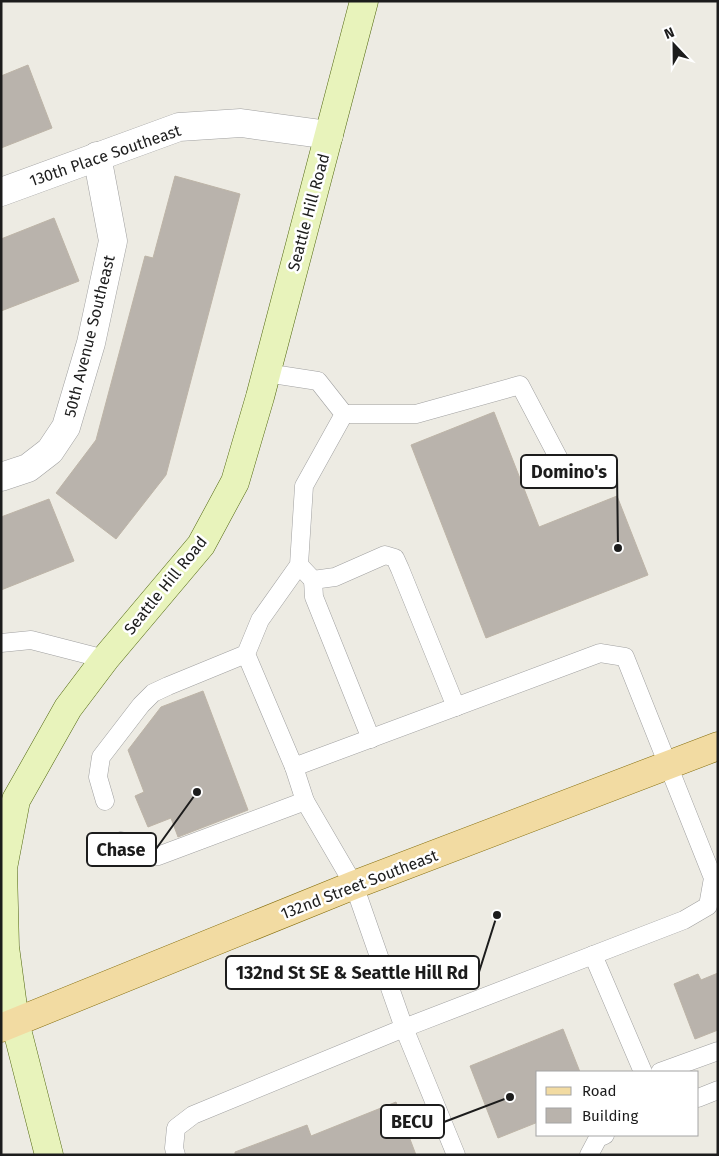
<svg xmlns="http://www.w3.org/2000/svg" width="719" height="1156" font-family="'Fira Sans',sans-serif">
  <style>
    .building { fill: #b9b3ac; stroke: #bdb4a7 }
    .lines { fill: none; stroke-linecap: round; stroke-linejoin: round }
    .lane-casing { stroke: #a0a0a0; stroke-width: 19 }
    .street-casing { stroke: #a0a0a0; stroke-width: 29 }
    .secondary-casing { stroke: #51670f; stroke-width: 29 }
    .primary-casing { stroke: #866f0e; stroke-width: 29 }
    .lane { stroke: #fff; stroke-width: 18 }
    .street { stroke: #fff; stroke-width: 28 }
    .secondary { stroke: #e8f3bb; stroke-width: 28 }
    .primary { stroke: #f2dba2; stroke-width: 28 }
    .labels { text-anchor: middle; stroke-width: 5; stroke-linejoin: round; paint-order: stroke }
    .street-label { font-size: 16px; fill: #1c1c1c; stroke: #fff }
    .leader { fill: none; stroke: #1c1c1c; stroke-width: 2 }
    .callout-dot { fill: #1c1c1c; stroke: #fff; stroke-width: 2 }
    .callout { fill: #fff; stroke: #1c1c1c; stroke-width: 2 }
    .callout-label { font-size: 18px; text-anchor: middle; font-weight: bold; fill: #1c1c1c }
  </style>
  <rect width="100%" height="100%" fill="#edebe3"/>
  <!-- building -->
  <g class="building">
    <path d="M28 65 52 128 1 148V76Z"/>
    <path d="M175 176 240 194 166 475 116 539 56 493 96 440 145 256 153 258Z"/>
    <path d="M54 218 79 281 1 311V239Z"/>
    <path d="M494 412 539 527 617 496 648 575 486 638 411 445Z"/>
    <path d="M49 499 74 561 1 590V517Z"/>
    <path d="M203 691 248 810 178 837 171 818 148 827 135 796 144 792 128 750 161 707Z"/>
    <path d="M718 973V1030L695 1039 674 984 698 974 701 980Z"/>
    <path d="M563 1029 580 1072H538V1122L498 1138 470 1066Z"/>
    <path d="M396 1102 416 1155H235V1152L307 1125 311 1136Z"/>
  </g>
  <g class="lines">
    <!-- lane casing -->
    <g class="lane-casing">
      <g id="lane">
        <path d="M344 414H416L520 385 569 478"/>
        <path d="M299 565 313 580 335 577 385 555 395 558 400 569 456 707"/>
        <path d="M313 580 314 597 371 739"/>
        <path d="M1 643 31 640 105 659"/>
        <path d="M294 767 305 801 354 885 404 1028 456 1155"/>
        <path d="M105 801 98 777 101 757 141 705 153 693 168 686 246 654"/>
        <path d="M121 841 137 853 158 856 305 801"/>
        <path d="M593 955 643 1072"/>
        <path d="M660 1072 718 1051"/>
        <path d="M698 1098 718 1090"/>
        <path d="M176 1155 174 1148 176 1128 193 1115 404 1028 684 920 708 906 713 878 625 657 600 653 294 767 246 654 260 620 299 565 304 486 344 414 318 381 266 373"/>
        <path d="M589 1155 598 1138 605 1135"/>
      </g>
    </g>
    <!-- street casing -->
    <g class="street-casing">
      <g id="street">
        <path d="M1 192 179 127 241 123 329 135"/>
        <path d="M1 477 28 468 50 451 66 427 91 343 113 241 97 156"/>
      </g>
    </g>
    <!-- secondary casing -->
    <g class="secondary-casing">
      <path id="secondary" d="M49 1155 15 1022 5 947 3 868 16 800 68 708 105 659 201 545 235 482 260 397 364 1"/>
    </g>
    <!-- primary casing -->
    <g class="primary-casing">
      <path id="primary" d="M1 1028 354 885 718 746"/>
    </g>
    <!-- lane -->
    <use href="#lane" class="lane"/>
    <!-- street -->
    <use href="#street" class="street"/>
    <!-- secondary -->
    <use href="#secondary" class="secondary"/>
    <!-- primary -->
    <use href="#primary" class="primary"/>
  </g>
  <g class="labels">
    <!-- street labels -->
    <g class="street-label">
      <text transform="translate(105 155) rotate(-19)" y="6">130th Place Southeast</text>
      <text transform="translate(308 212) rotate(-75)" y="6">Seattle Hill Road</text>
      <text transform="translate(89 336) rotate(-76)" y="6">50th Avenue Southeast</text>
      <text transform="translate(165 585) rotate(-51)" y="6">Seattle Hill Road</text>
      <text transform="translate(359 884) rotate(-21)" y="6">132nd Street Southeast</text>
    </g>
  </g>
  <!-- callouts -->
  <path class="leader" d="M618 548L617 471M197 792L156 849M497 915L479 972M510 1097L444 1122"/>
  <g class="callout-dot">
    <circle cx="618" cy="548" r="5"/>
    <circle cx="197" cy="792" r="5"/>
    <circle cx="497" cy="915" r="5"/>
    <circle cx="510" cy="1097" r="5"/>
  </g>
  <g class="callout">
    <rect x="521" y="455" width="96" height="33" rx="5"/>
    <rect x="87" y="833" width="69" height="33" rx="5"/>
    <rect x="226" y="956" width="253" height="33" rx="5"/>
    <rect x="381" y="1105" width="63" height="33" rx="5"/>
  </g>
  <g class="callout-label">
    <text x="569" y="478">Domino's</text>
    <text x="121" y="856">Chase</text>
    <text x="352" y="979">132nd St SE &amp; Seattle Hill Rd</text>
    <text x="412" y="1128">BECU</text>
  </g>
  <!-- border -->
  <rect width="719" height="1156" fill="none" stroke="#1c1c1c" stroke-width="5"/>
  <!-- legend -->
  <rect x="536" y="1071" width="162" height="65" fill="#ffffff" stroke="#a4a4a4"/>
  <rect x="546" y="1087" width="25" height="8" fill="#f2dba2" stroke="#a4a4a4"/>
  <text x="582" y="1096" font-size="15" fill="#1c1c1c">Road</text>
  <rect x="546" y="1108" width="25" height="15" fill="#b9b3ac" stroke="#a4a4a4"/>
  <text x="582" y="1121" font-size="15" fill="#1c1c1c">Building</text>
  <!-- north arrow -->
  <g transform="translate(674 45) rotate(338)" stroke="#ffffff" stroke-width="4" paint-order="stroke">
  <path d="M0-4L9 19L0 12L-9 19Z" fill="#1c1c1c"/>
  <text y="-8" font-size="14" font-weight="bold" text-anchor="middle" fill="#1c1c1c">N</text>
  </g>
</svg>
